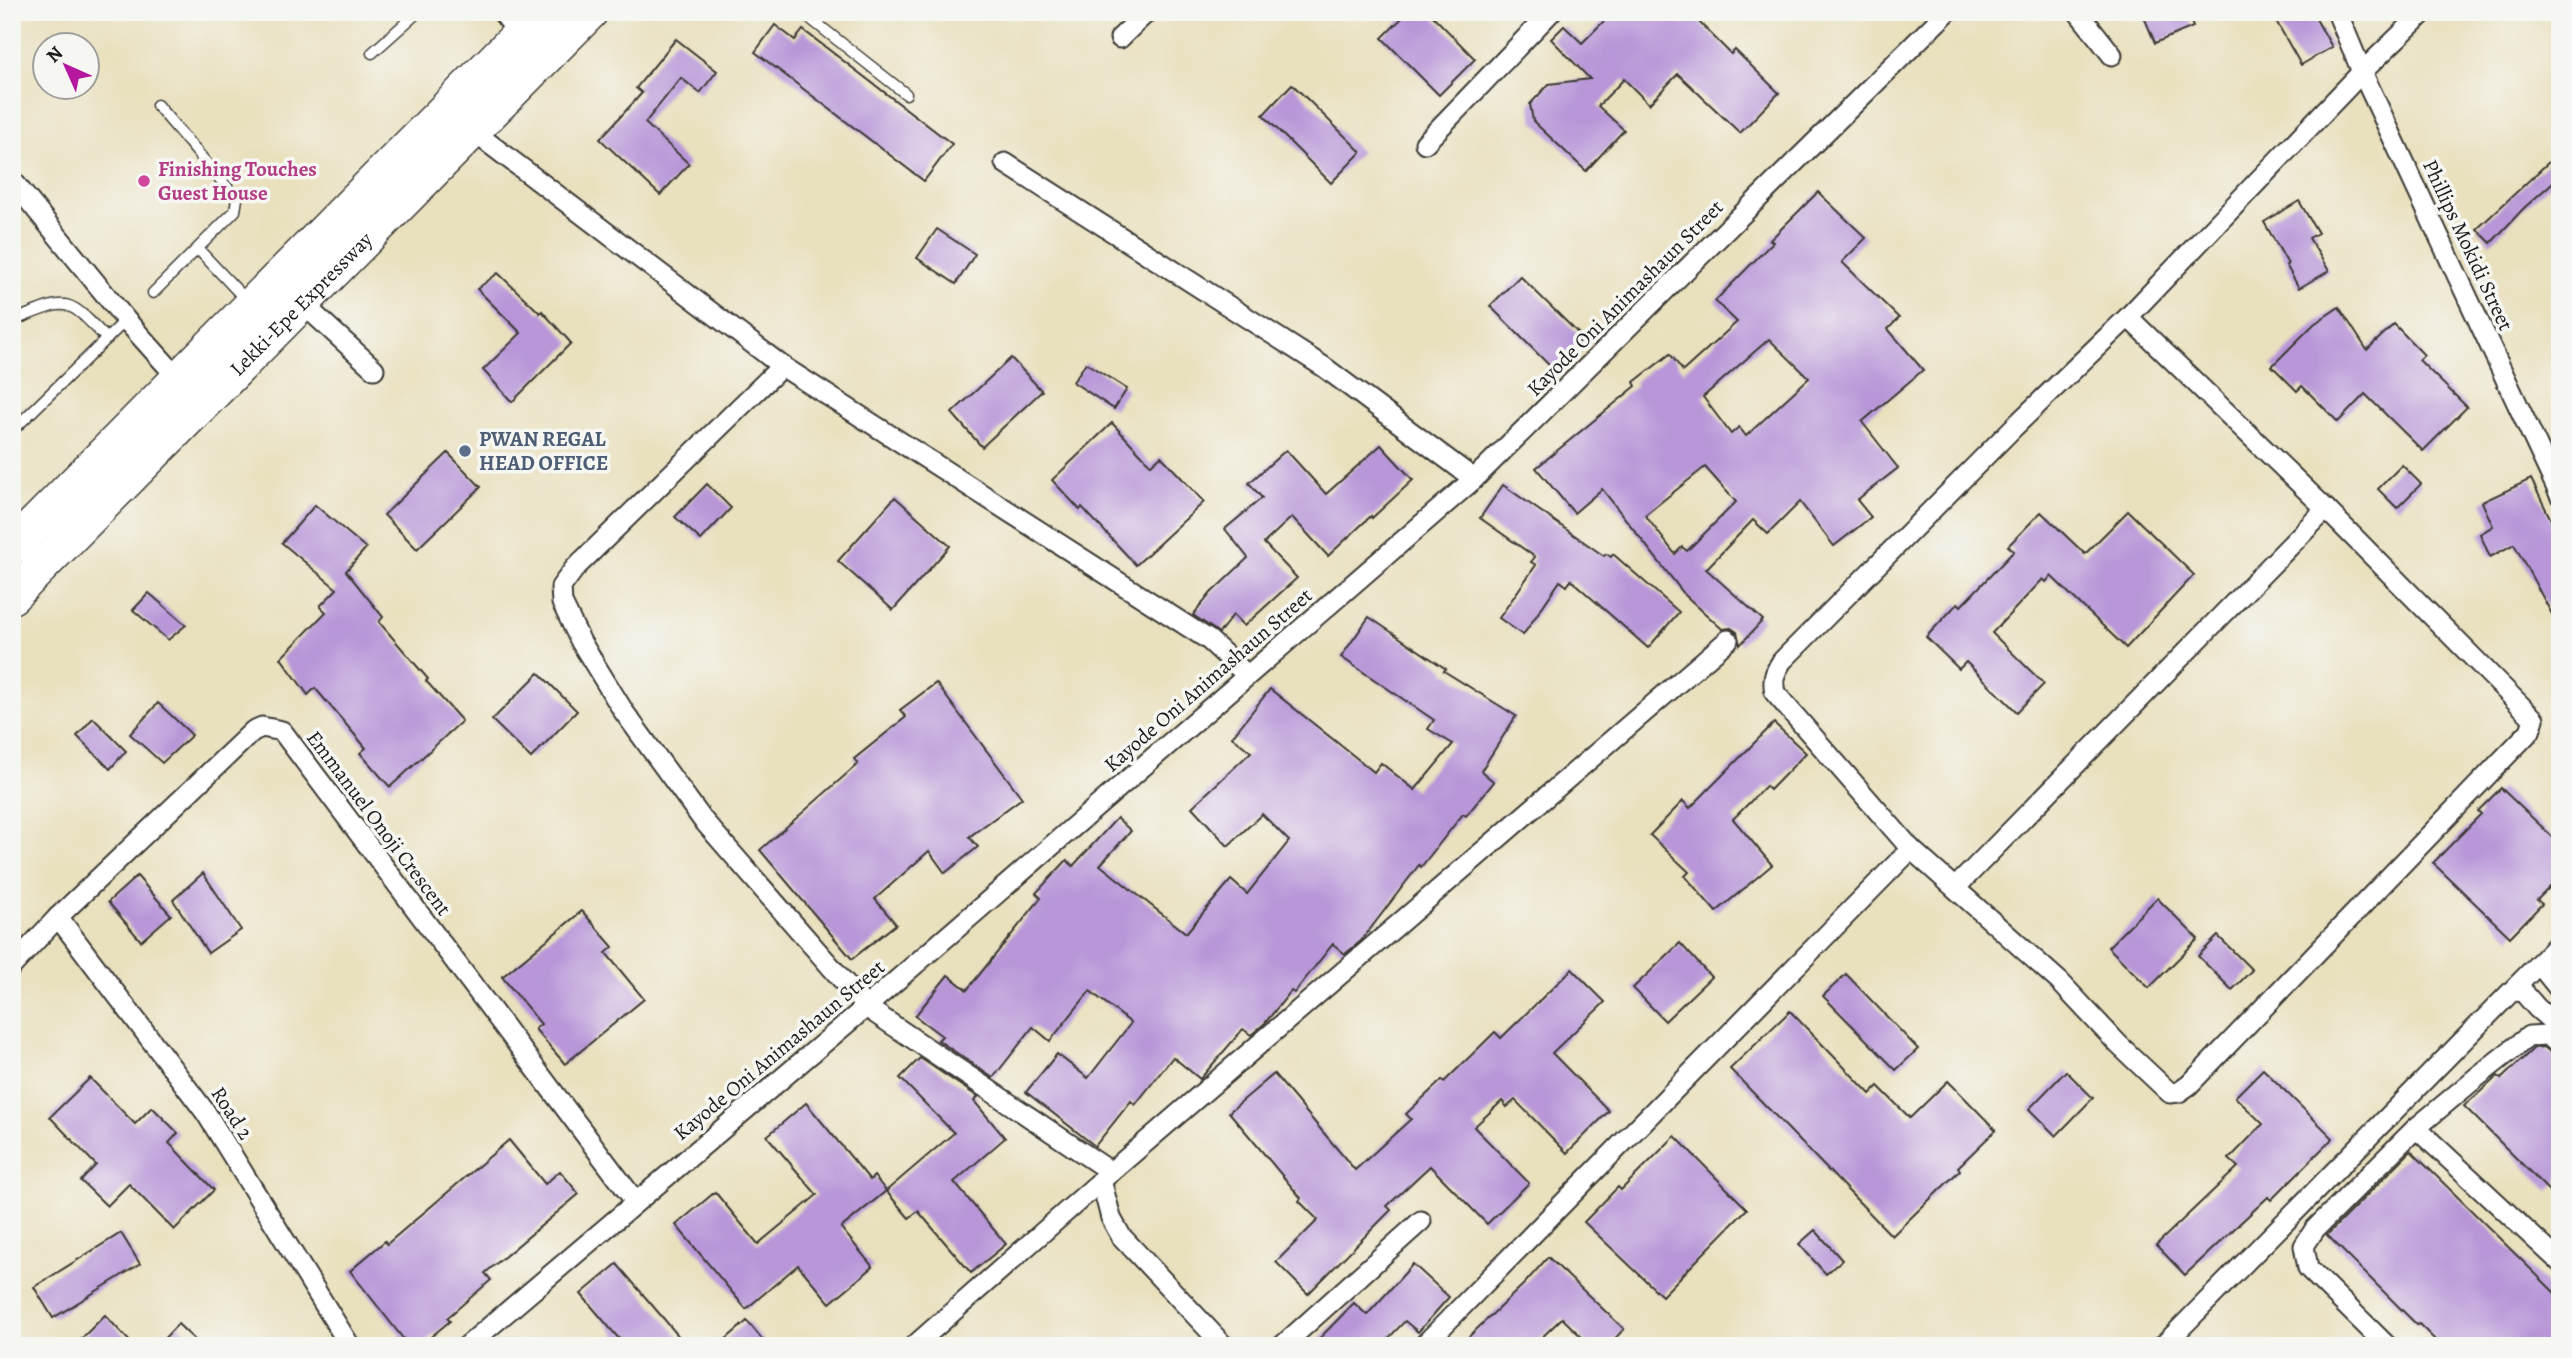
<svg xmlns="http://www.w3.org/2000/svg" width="2572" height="1358" font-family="Alegreya,serif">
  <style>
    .building { fill: #b896d8; fill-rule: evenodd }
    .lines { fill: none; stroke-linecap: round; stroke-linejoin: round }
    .lane-casing { stroke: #3b3934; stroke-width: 13 }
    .street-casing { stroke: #3b3934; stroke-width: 23 }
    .highway-casing { stroke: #3b3934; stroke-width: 38 }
    .lane { stroke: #fff; stroke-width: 10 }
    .street { stroke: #fff; stroke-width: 19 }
    .highway { stroke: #fff; stroke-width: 35 }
    .hotel-dot { fill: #d1479c; stroke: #f6f6f2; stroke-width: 2.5 }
    .service-dot { fill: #5c6f8a; stroke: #f6f6f2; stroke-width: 2.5 }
    .labels { text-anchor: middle; stroke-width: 7; stroke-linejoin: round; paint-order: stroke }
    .hotel-label { font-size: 21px; font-weight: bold; fill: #b23c85; stroke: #f6f6f2; text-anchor: start }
    .street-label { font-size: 21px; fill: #1c1c1c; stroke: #f6f6f2 }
    .service-label { font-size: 21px; font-weight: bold; fill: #4e5e75; stroke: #f6f6f2; text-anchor: start }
  </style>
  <rect width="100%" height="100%" fill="#f6f6f2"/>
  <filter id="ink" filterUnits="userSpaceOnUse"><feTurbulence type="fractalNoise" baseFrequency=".0143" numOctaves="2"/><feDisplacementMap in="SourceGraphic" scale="14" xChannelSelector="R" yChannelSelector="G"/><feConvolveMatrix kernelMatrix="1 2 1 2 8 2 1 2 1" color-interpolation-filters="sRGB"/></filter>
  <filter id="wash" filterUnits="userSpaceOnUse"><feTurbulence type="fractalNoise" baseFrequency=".00686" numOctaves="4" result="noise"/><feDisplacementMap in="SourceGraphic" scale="28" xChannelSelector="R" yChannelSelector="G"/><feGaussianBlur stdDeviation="1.57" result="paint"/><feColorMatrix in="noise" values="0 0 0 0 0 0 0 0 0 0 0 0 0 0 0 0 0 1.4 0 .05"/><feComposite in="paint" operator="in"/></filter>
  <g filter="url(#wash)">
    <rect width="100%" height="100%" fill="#e9e0bd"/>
    <g id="blocks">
      <!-- building -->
      <g class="building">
        <path d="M1408 12H1429L1475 59 1439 95 1382 38Z"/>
        <path d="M1613 12H1689L1731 54 1735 50 1779 93 1740 133 1678 74 1649 104 1624 79 1598 106 1624 130 1586 171 1533 121 1530 104 1549 84 1590 79 1551 39 1564 26 1582 43Z"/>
        <path d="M2142 12H2187L2193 27 2155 43Z"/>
        <path d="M2271 12H2312L2332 47 2301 65Z"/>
        <path d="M775 25 795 40 803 30 952 144 924 181 755 52Z"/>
        <path d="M676 39 717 71 700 93 681 78 645 123 689 164 660 195 600 139 642 93 636 88Z"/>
        <path d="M1292 84 1361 152 1331 183 1263 115Z"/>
        <path d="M2551 160 2560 170V176L2524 208 2491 243 2477 229Z"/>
        <path d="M1818 192 1866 238 1842 262 1899 318 1888 329 1923 370 1862 422 1898 468 1857 500 1871 517 1834 546 1800 502 1768 534 1753 520 1706 569 1763 620 1740 645 1737 632 1731 628 1722 629 1685 595 1602 489 1574 513 1536 468 1636 386 1634 382 1670 354 1683 371 1737 322 1715 301 1773 242 1770 240ZM1769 339 1809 378 1746 436 1739 427 1731 434 1703 397ZM1705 467 1736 502 1687 551 1682 547 1675 554 1645 515Z"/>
        <path d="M2299 201 2318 233 2309 238 2329 271 2299 288 2286 265 2288 264 2264 222Z"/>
        <path d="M937 229 975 254 956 284 917 258Z"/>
        <path d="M498 273 540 313 542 311 571 343 512 402 483 370 521 333 477 289Z"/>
        <path d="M1520 276 1583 338 1553 369 1490 306Z"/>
        <path d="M2339 307 2367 350 2394 324 2424 355 2419 360 2467 407 2423 451 2365 394 2338 422 2302 386 2297 391 2272 366 2314 324Z"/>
        <path d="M1011 358 1042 391 982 447 952 413Z"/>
        <path d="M1086 363 1127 389 1114 409 1073 382Z"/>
        <path d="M1112 423 1151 465 1161 456 1204 502 1136 565 1082 507 1080 510 1052 480Z"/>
        <path d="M1381 445 1413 480 1372 518 1371 516 1328 556 1292 517 1264 543 1297 578 1244 626 1233 615 1219 633 1193 615 1211 593 1248 558 1225 529 1262 498 1249 483 1286 450 1326 494Z"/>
        <path d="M448 453 481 487 417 549 384 515Z"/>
        <path d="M2402 465 2421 484 2397 508 2378 489Z"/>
        <path d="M2531 479 2560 538V629L2514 544 2490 557 2480 534 2493 526 2482 502Z"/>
        <path d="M707 484 731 508 701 540 675 517Z"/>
        <path d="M1503 485 1604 556 1606 554 1611 557 1613 554 1679 612 1648 648 1571 580 1567 586 1560 581 1523 635 1499 618 1536 565 1531 562 1535 557 1480 518Z"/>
        <path d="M895 497 950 546 893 610 838 561Z"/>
        <path d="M315 505 366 548 346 571 383 617 379 622 428 679 426 681 462 721 390 787 360 753 366 748 315 688 308 695 281 658 326 612 320 606 337 589 282 543Z"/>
        <path d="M2128 511 2194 575 2126 648 2051 576 2046 582 2043 579 1992 633 2044 684 2017 712 1966 662 1959 669 1926 637 1958 603 1961 606 2014 551 2008 546 2041 512 2085 554Z"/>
        <path d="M149 593 186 625 168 640 133 610Z"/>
        <path d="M1369 617 1446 669 1444 671 1516 716 1481 771 1494 782 1466 816 1463 814 1421 867 1419 865 1361 941 1345 954 1333 944 1294 993 1291 991 1265 1023 1251 1035 1243 1029 1200 1079 1173 1057 1135 1105 1131 1101 1095 1146 1026 1092 1057 1054 1088 1078 1131 1023 1090 991 1050 1041 1033 1027 993 1078 938 1040 942 1036 915 1016 948 975 967 990 1041 898 1036 893 1067 860 1073 866 1117 818 1131 831 1100 865 1186 933 1231 880 1247 894 1289 841 1262 814 1228 846 1192 807 1251 752 1232 737 1270 689 1374 772 1381 763 1415 790 1453 744 1428 729 1434 720 1341 657Z"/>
        <path d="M539 673 577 711 531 758 492 720Z"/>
        <path d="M936 683 1022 798 969 837 978 847 945 873 929 851 875 899 896 924 852 959 760 850 858 764 854 759 906 717 900 710Z"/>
        <path d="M158 703 192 735 162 763 130 734Z"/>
        <path d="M93 718 126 751 110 769 77 736Z"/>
        <path d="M1774 723 1806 753 1770 790 1766 786 1733 819 1772 865 1716 912 1685 876 1689 872 1650 835 1683 801 1690 808Z"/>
        <path d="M2501 788 2560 844V877L2537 900 2542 904 2510 937 2433 863 2481 814 2478 811Z"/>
        <path d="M203 873 241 930 208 953 173 900Z"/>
        <path d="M137 876 171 915 141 941 108 902Z"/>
        <path d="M2157 898 2198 939 2149 988 2108 947Z"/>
        <path d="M582 911 613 947 606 953 644 999 565 1064 535 1029 541 1024 502 977Z"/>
        <path d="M2218 936 2252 970 2232 990 2198 956Z"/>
        <path d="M1680 943 1711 977 1665 1021 1633 988Z"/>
        <path d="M1572 969 1605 1002 1552 1053 1609 1111 1567 1153 1515 1100 1507 1107 1502 1101 1474 1127 1529 1183 1487 1224 1430 1166 1387 1206 1391 1210 1308 1294 1276 1262 1318 1220 1299 1201 1301 1198 1229 1112 1274 1074 1355 1170 1411 1119 1406 1114 1442 1080 1444 1082 1495 1032 1501 1038Z"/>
        <path d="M1846 974 1918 1049 1896 1070 1823 996Z"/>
        <path d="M1790 1011 1870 1094 1878 1086 1910 1118 1948 1081 1996 1130 1958 1167 1960 1170 1892 1236 1730 1069Z"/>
        <path d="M2544 1047 2560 1060V1180L2549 1191 2464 1106 2498 1076 2501 1079 2534 1048Z"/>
        <path d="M920 1058 978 1097 974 1101 1005 1138 954 1182 1006 1244 971 1273 918 1211 909 1218 886 1191 954 1133 900 1078Z"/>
        <path d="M2263 1069 2333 1138 2271 1200 2268 1197 2185 1275 2156 1245 2238 1167 2229 1159 2263 1124 2235 1097Z"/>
        <path d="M2066 1071 2093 1098 2056 1136 2029 1109Z"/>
        <path d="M90 1078 135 1124 152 1107 178 1133 169 1143 214 1190 174 1230 129 1184 107 1206 81 1181 96 1165 50 1117Z"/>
        <path d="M806 1103 870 1180 874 1176 886 1191 841 1228 873 1267 830 1303 798 1265 746 1309 676 1225 715 1192 758 1244 817 1195 767 1136Z"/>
        <path d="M1675 1136 1747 1209 1662 1296 1584 1222 1618 1187 1621 1190Z"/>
        <path d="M509 1140 545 1184 560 1171 579 1194 485 1273 491 1280 447 1318 450 1321 420 1346H409L350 1271 385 1241 387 1244Z"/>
        <path d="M2411 1151 2560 1298V1346H2441L2419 1324 2417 1325 2327 1235Z"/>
        <path d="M1815 1230 1842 1260 1826 1274 1799 1244Z"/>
        <path d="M121 1233 140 1264 53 1318 34 1287Z"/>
        <path d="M1548 1257 1624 1329 1608 1346H1591L1562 1318 1533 1346H1459L1525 1283Z"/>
        <path d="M617 1264 687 1346H625L581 1294Z"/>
        <path d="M1413 1264 1449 1297 1418 1332 1405 1321 1381 1346H1312L1354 1303 1367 1315Z"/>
        <path d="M105 1315 134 1346H74Z"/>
        <path d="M747 1321 768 1346H718Z"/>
        <path d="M178 1324 201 1346H157Z"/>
      </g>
    </g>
  </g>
  <g filter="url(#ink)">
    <use href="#blocks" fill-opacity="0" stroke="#3b3934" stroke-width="2"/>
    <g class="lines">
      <!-- lane casing -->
      <g class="lane-casing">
        <g id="lane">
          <path d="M802 12 906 94"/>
          <path d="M372 53 418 12"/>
          <path d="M198 249 248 302"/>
          <path d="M153 293 235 211 237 199 157 105"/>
          <path d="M12 321C69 299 64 294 107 339"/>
          <path d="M12 431 126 320"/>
        </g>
      </g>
      <!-- street casing -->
      <g class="street-casing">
        <g id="street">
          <path d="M502 12 520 35"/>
          <path d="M2078 12 2112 55"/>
          <path d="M2337 12 2362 72 2560 495"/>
          <path d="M1120 38 1147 12"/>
          <path d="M474 132 782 366 1209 640 1247 675"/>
          <path d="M1425 143 1551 12"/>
          <path d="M1005 163 1324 367 1474 479"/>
          <path d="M12 180 126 320 178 378"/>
          <path d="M302 303 374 369"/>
          <path d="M2128 317 2326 509 2534 719 2530 731 2189 1085 2179 1092 2170 1093 2119 1045 2060 982 1911 849 1775 693C1772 679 1775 672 1782 661L2014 427 2128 317 2362 72 2424 12"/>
          <path d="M782 366 575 568 561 587 562 603 581 642 624 712 702 819 866 1007 1111 1172 1728 640"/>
          <path d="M1955 888 2326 509"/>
          <path d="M58 917 206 1113 350 1346"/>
          <path d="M2539 964 2560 990"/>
          <path d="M12 966 58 917 253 731 262 727 282 731 635 1201"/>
          <path d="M2518 986 2537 1008 2560 1028"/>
          <path d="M2416 1128 2560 1262"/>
          <path d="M1101 1180 1111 1218 1121 1236 1224 1346"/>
          <path d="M467 1346 866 1007 1474 479 1947 12"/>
          <path d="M914 1346 1111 1172"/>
          <path d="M1282 1346 1421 1221"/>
          <path d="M1423 1346 1911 849"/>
          <path d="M2163 1346 2560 942"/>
          <path d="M2387 1346 2308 1268 2304 1246 2315 1229 2416 1128 2477 1077 2529 1036 2548 1035 2560 1046"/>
        </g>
      </g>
      <!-- highway casing -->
      <g class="highway-casing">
        <g id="highway">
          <path d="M12 547 542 12"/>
          <path id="s1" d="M12 596 590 12"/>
        </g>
      </g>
      <!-- lane -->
      <use href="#lane" class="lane"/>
      <!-- street -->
      <use href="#street" class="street"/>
      <!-- highway -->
      <use href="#highway" class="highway"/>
    </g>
  </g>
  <!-- markers -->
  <circle class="hotel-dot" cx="144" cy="181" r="7"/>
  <circle class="service-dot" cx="465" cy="451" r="7"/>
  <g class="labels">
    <!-- hotel labels -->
    <g class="hotel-label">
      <text x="158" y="176">Finishing Touches<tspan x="158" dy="24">Guest House</tspan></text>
    </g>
    <!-- street labels -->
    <g class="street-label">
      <text transform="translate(2468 245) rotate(65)" y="7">Phillips Mokidi Street</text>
      <text transform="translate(1625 298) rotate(-45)" y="7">Kayode Oni Animashaun Street</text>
      <text dy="7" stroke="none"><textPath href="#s1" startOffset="411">Lekki-Epe Expressway</textPath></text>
      <text transform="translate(1208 680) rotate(-41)" y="7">Kayode Oni Animashaun Street</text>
      <text transform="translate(379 823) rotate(53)" y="7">Emmanuel Onoji Crescent</text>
      <text transform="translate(779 1050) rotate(-40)" y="7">Kayode Oni Animashaun Street</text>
      <text transform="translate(232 1113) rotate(57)" y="7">Road 2</text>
    </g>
    <!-- service labels -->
    <g class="service-label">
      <text x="479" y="446">PWAN REGAL<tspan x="479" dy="24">HEAD OFFICE</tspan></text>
    </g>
  </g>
  <!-- margin -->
  <rect width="2572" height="1358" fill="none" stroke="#f6f6f2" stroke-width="42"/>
  <!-- north arrow -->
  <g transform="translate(66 66) rotate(315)"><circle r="33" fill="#f6f6f2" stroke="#9f9f9c" stroke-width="2"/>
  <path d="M0-5L12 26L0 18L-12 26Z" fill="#b5179e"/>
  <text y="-10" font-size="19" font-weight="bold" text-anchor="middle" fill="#1c1c1c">N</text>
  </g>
</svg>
